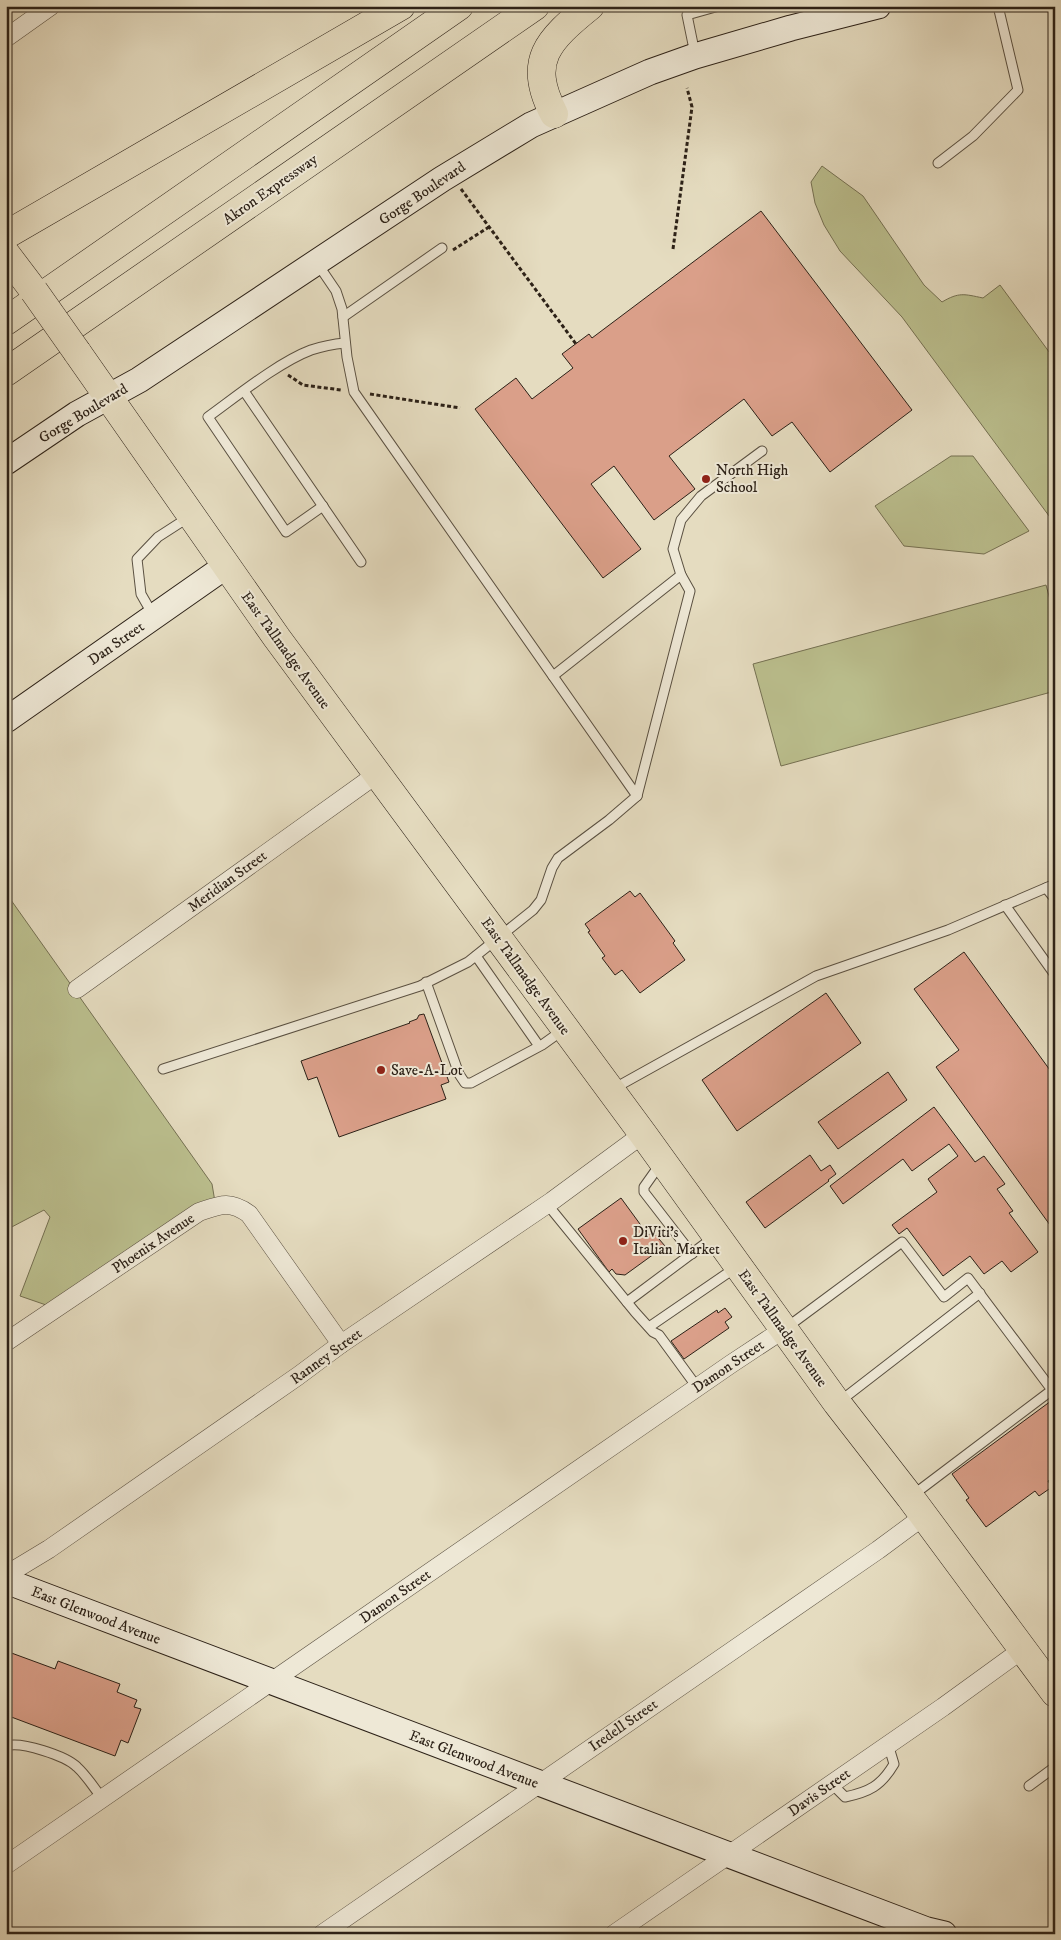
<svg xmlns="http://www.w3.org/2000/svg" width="1061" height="1940" font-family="'IM FELL DW Pica',serif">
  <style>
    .green { fill: #bbbf8e; stroke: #747052 }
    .building { fill: #da9f89; stroke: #2c2117 }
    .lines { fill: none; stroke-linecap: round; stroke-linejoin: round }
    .lane-casing { stroke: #5a5041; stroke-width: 11 }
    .street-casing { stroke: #5a5041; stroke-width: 19 }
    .secondary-casing { stroke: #2c2117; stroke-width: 27 }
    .primary-casing { stroke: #2c2117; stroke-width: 29 }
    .highway-casing { stroke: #2c2117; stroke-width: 29 }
    .path { stroke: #2c2117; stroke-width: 3; stroke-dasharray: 4 2.5; stroke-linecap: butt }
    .lane { stroke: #eee8d6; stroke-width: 9 }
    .street { stroke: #eee8d6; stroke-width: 18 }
    .secondary { stroke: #eee8d6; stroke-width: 25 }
    .primary { stroke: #e5dcc0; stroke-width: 28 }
    .highway { stroke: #e5dcc0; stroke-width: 28 }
    .primary-bridge-casing { stroke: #2c2117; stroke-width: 29; stroke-linecap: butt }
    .primary-bridge { stroke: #e5dcc0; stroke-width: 28 }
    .poi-dot { fill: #8f2418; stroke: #eee8d6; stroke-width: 2 }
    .labels { text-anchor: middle; stroke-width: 4; stroke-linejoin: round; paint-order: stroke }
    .street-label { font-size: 15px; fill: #2c2117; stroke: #eee8d6 }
    .poi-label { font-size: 15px; fill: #2c2117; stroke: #eee8d6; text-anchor: start }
  </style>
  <rect width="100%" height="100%" fill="#e5dcc0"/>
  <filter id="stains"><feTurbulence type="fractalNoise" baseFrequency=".004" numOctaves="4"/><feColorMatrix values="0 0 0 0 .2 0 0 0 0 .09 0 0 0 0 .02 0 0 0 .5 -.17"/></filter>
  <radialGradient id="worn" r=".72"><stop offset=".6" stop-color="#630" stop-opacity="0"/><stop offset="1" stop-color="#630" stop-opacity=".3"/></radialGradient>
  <!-- green -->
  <g class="green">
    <path d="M822 166 863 196 924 285 942 302C959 292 964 294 983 298L1000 285 1055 360V524L902 317 840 251 824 225 815 203 811 182Z"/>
    <path d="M951 456H973L1029 531 984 554 904 546 875 506Z"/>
    <path d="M1046 585 1055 618V691L781 766 753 664Z"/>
    <path d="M6 893 212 1184 215 1202 49 1306 20 1296 50 1217 44 1210 6 1230Z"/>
  </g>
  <!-- building -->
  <g class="building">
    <path d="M761 211 912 410 830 472 792 422 772 436 744 399 669 456 695 489 654 520 614 466 591 484 641 549 603 578 475 409 516 378 532 399 573 368 562 354 589 334 592 338Z"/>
    <path d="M630 891 635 897 640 893 675 941 673 943 685 960 640 993 622 970 615 975 602 958 605 956 588 932 590 931 585 924Z"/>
    <path d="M964 952 1055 1077V1232L936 1067 959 1050 914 989Z"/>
    <path d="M826 993 861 1043 737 1131 702 1080Z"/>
    <path d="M424 1014 449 1082 441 1085 446 1099 339 1137 317 1077 308 1080 301 1061 410 1023 409 1022 417 1019 419 1015Z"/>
    <path d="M888 1072 907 1100 838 1149 818 1122Z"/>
    <path d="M934 1107 975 1162 984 1156 1005 1184 997 1189 1013 1211 1009 1213 1038 1252 1011 1272 1002 1261 984 1274 970 1256 943 1276 907 1228 899 1234 892 1225 937 1192 928 1179 958 1156 949 1144 912 1171 903 1159 843 1204 830 1186Z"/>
    <path d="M810 1155 821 1171 830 1165 836 1174 828 1180 829 1181 765 1228 746 1202Z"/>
    <path d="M621 1198 648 1235 653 1232 665 1246 625 1275 616 1274 612 1269 609 1272 578 1229Z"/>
    <path d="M725 1308 732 1317 725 1322 729 1328 684 1359 671 1341 717 1310 718 1313Z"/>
    <path d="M1055 1398V1476L1048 1481 1052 1487 1039 1496 1035 1491 986 1527 966 1500 969 1498 952 1474Z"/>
    <path d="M6 1651 55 1669 58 1661 120 1684 117 1692 137 1700 134 1707 141 1709 128 1743 121 1740 115 1756 6 1715Z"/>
  </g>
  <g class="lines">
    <!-- lane casing -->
    <g class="lane-casing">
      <g id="lane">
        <path d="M695 54 687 15 719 6"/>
        <path d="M938 163 973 136 1018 90 998 6"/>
        <path d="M343 317 442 248"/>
        <path d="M244 391 361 562"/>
        <path d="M323 506 286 532 208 417C237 396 279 362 311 350 323 346 334 344 345 343"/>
        <path d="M681 575 673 549 681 520 701 496 762 451"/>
        <path d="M153 615 141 594 137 559 158 537 189 517"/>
        <path d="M553 676 681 575 690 591 637 796"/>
        <path d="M1046 888 1055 899"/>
        <path d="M1005 905 1055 975"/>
        <path d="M476 956 539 1046"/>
        <path d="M426 982 459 1074 465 1083H471L542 1045 563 1030"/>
        <path d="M163 1069 420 986 468 962 533 910 541 900 552 868 558 858 609 820 637 796 354 392 347 357 342 309 336 291 317 263"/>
        <path d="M613 1089 816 976 948 930 1055 884"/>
        <path d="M661 1163 644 1187V1192L692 1254"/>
        <path d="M547 1204 635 1312 653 1332 659 1335 697 1387"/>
        <path d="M627 1302 714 1237"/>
        <path d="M649 1327 735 1268"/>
        <path d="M786 1328 902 1242 944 1297 968 1278 1052 1390 913 1495"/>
        <path d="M839 1402 980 1293"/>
        <path d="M6 1746C21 1741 66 1756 77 1767 87 1776 94 1788 102 1798"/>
        <path d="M831 1783 845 1797C869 1792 881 1786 894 1764L888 1744"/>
        <path d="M1029 1786 1055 1767"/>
      </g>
    </g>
    <!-- street casing -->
    <g class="street-casing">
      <g id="street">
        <path d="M6 38 51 6"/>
        <path d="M77 989 377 774"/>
        <path d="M6 1342 199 1212C220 1205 229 1200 249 1214L341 1344"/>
        <path d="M6 1575 49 1549 298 1376 341 1344 552 1201 643 1134"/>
        <path d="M6 1865 731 1364 784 1329"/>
        <path d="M322 1934 878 1550 924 1516"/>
        <path d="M614 1934 943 1707 1023 1649"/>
      </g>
    </g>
    <!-- secondary casing -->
    <g class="secondary-casing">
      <g id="secondary">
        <path d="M6 462 77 414 139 380 442 179 531 125 650 72 695 56 791 28 878 6"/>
        <path d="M6 720 226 566"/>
        <path d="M6 1581 927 1930 944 1934"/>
      </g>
    </g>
    <!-- primary casing -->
    <g class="primary-casing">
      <g id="primary">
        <path d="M6 254 34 291"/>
        <path d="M77 352 277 638 643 1134 837 1403 910 1497 1055 1693"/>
      </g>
    </g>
    <!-- highway casing -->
    <g class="highway-casing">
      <g id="highway">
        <path d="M554 114C526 61 548 40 590 6"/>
        <path d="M6 235 401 6"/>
        <path d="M6 321 459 6"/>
        <path d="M6 372 535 6"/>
      </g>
    </g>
    <!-- path -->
    <g class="path">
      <path d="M461 189 576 344"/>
      <path d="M673 249 692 107 687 88"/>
      <path d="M453 250 489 227"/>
      <path d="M288 375 303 385 341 390"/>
      <path d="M370 394 460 408"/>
    </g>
    <!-- lane -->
    <use href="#lane" class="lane"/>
    <!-- street -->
    <use href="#street" class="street"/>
    <!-- secondary -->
    <use href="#secondary" class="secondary"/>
    <!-- primary -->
    <use href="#primary" class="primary"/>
    <!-- highway -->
    <use href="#highway" class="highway"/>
    <!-- primary-bridge casing -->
    <g class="primary-bridge-casing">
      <path id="primary-bridge" d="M34 291 77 352"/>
    </g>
    <!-- primary-bridge -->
    <use href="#primary-bridge" class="primary-bridge"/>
  </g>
  <!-- markers -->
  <g class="poi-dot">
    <circle cx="706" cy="479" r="5"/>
    <circle cx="381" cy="1070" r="5"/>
    <circle cx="623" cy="1241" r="5"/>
  </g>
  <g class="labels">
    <!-- street labels -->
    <g class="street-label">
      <text transform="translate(270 189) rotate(-35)" y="5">Akron Expressway</text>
      <text transform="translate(422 193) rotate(-34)" y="5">Gorge Boulevard</text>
      <text transform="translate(83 413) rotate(-31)" y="5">Gorge Boulevard</text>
      <text transform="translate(116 643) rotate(-35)" y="5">Dan Street</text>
      <text transform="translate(286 650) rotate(54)" y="5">East Tallmadge Avenue</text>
      <text transform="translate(227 881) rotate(-36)" y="5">Meridian Street</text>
      <text transform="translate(526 976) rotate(54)" y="5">East Tallmadge Avenue</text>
      <text transform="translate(153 1243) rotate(-34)" y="5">Phoenix Avenue</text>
      <text transform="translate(783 1328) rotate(54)" y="5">East Tallmadge Avenue</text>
      <text transform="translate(326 1356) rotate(-36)" y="5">Ranney Street</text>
      <text transform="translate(728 1366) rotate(-34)" y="5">Damon Street</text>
      <text transform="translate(395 1596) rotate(-35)" y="5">Damon Street</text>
      <text transform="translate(96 1615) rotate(21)" y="5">East Glenwood Avenue</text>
      <text transform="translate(623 1725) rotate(-35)" y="5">Iredell Street</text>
      <text transform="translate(474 1759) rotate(21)" y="5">East Glenwood Avenue</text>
      <text transform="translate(819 1792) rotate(-35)" y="5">Davis Street</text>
    </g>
    <!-- poi labels -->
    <g class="poi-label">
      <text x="716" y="475">North High<tspan x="716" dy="17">School</tspan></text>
      <text x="391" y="1075">Save-A-Lot</text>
      <text x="633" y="1237">DiViti's<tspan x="633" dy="17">Italian Market</tspan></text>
    </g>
  </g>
  <!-- margin -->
  <rect width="1061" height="1940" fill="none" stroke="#e5dcc0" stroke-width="25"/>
  <rect x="8" y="8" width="1046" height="1925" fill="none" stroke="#2c2117" stroke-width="2.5"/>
  <rect x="12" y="12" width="1036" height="1915" fill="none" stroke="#2c2117"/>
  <rect width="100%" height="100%" filter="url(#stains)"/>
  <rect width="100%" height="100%" fill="url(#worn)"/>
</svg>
